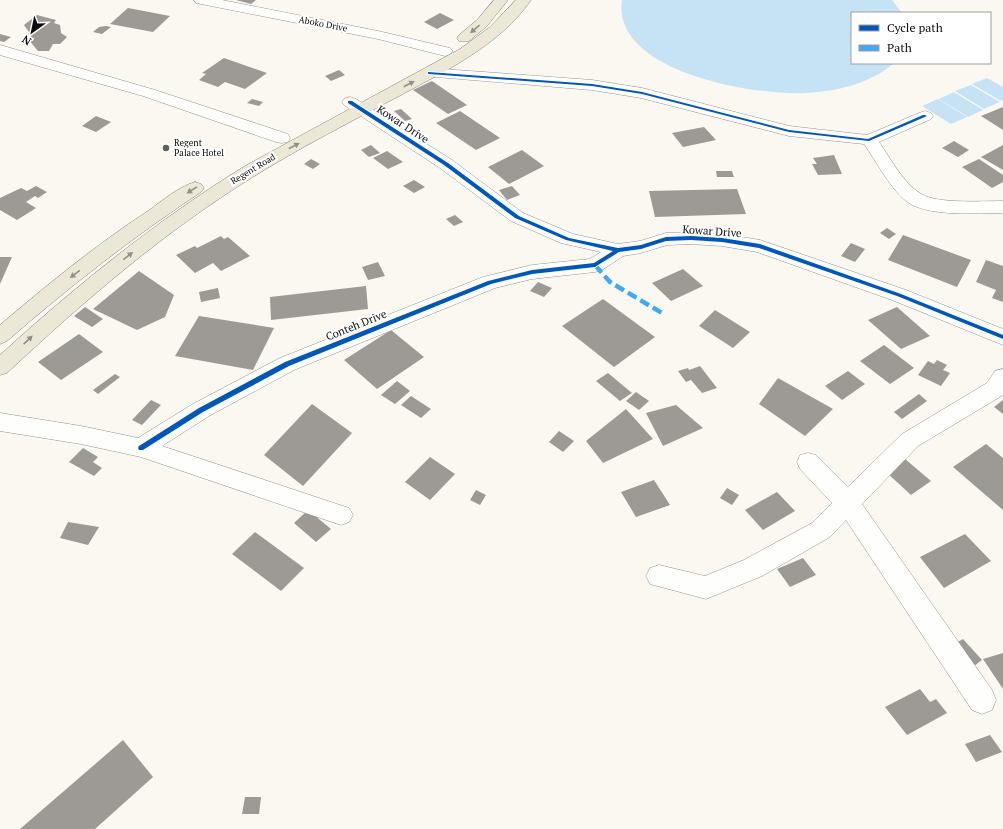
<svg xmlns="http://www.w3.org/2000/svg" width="1003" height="829" font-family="'PT Serif',serif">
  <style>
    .water { fill: #c6e2f5 }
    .building { fill: #9d9a96 }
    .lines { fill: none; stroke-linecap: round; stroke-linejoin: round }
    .minor-casing { stroke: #93928f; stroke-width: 1 }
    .primary-casing { stroke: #80807c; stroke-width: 1 }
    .minor { fill: #fefefd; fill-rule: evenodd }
    .primary { fill: #ece8d7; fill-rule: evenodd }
    .quiet { stroke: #3fa9f5; stroke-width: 4.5; stroke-dasharray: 10 4.5; stroke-linecap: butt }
    .cycleway-casing { stroke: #fff; stroke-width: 2 }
    .cycleway { fill: #0057b8; fill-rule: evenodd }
    .oneway { fill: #929086 }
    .poi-dot { fill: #5f5f5c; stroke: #fff; stroke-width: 1.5 }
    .labels { text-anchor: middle; stroke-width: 4; stroke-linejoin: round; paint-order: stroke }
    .far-street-label { font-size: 9px; fill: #0c0c0c; stroke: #fff }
    .far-poi-label { font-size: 9px; fill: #0c0c0c; stroke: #fff; text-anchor: start }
    .street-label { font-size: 11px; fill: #0c0c0c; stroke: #fff }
  </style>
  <rect width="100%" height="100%" fill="#faf8f0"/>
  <!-- water -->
  <g class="water">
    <path d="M622 0H892L902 13H852V63H894C870 84 837 91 806 93 756 96 611 72 622 0Z"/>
    <path d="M987 78 1003 87V100L1001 101 972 84Z"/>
    <path d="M971 85 1000 102 984 109 955 91Z"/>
    <path d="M954 92 983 110 968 117 939 99Z"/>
    <path d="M938 99 967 117 951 124 922 106Z"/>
  </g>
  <!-- building -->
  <g class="building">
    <path d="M236 0H256L251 4Z"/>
    <path d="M128 8 170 16 153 32 110 24Z"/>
    <path d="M440 13 454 20 437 29 424 22Z"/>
    <path d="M37 15 56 20 54 23 60 25 61 33 67 37 60 44H53L49 51H38L28 39 29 32 24 25Z"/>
    <path d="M106 26 111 27 102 34 93 32 99 27Z"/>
    <path d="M0 34 11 37 4 42 0 41Z"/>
    <path d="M224 58 267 73 245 89 225 82 218 87 199 80 206 74 202 73Z"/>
    <path d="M339 70 345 75 331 81 325 76Z"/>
    <path d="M432 81 467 105 448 114 413 90Z"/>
    <path d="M252 99 263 102 259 106 247 103Z"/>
    <path d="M1003 107V130L981 116Z"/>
    <path d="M401 109 412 119 405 121 394 111Z"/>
    <path d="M460 111 500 138 476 150 436 123Z"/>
    <path d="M96 116 111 122 96 132 82 126Z"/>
    <path d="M704 127 716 140 683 147 672 133Z"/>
    <path d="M954 141 969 150 958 157 942 148Z"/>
    <path d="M371 145 380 153 369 157 361 150Z"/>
    <path d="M1003 145V170L981 157Z"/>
    <path d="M522 150 544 166 509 184 488 167Z"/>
    <path d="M387 151 403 162 388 169 373 158Z"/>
    <path d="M834 155 842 174 818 175 812 164H817L813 158Z"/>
    <path d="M311 159 320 164 313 169 304 164Z"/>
    <path d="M979 159 1003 175V182L992 188 962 167Z"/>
    <path d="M716 171H732L734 177H717Z"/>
    <path d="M414 180 425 187 414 193 403 186Z"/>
    <path d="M36 186 47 192 38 198 35 196 26 202 36 208 17 220 0 210V198L21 188 27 191Z"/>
    <path d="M512 186 520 195 507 200 499 190Z"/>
    <path d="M737 189 746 214 655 217 649 191Z"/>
    <path d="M455 215 463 222 454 226 446 219Z"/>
    <path d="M887 228 896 234 889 239 880 233Z"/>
    <path d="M903 235 971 260 957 287 888 260Z"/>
    <path d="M221 236 224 239 228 237 250 256 221 271 213 263 195 273 176 255 195 246 197 248Z"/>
    <path d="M851 243 865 249 855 262 841 256Z"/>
    <path d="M0 257H12L0 284Z"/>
    <path d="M986 260 1003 266V302L992 298 996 290 976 282Z"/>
    <path d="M378 262 385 276 368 280 362 267Z"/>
    <path d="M683 269 703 286 671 301 652 283Z"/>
    <path d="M139 271 174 295 165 317 137 330 93 309Z"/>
    <path d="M538 282 552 288 544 297 530 291Z"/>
    <path d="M366 286 368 309 271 320 270 297Z"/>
    <path d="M218 288 220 298 201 302 199 292Z"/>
    <path d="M603 299 655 337 614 367 562 326Z"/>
    <path d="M85 307 103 319 92 327 74 316Z"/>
    <path d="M897 307 930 336 901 349 868 320Z"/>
    <path d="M715 310 750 332 733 348 699 326Z"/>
    <path d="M199 316 274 328 253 370 175 356Z"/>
    <path d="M391 330 424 357 377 389 344 360Z"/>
    <path d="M79 334 103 352 61 380 38 362Z"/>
    <path d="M884 345 914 368 890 384 860 361Z"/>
    <path d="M937 360 947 365 943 370 950 373 941 386 918 375 928 361 934 364Z"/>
    <path d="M700 366 717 388 702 393 691 380 686 382 678 371 688 368 689 370Z"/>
    <path d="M848 371 865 384 842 400 825 386Z"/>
    <path d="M608 373 632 393 620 401 596 381Z"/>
    <path d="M115 374 120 377 98 394 93 390Z"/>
    <path d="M778 378 833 409 805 436 759 404Z"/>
    <path d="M397 381 410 391 395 404 381 395Z"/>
    <path d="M636 392 649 401 639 410 626 401Z"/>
    <path d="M919 394 927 401 902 419 894 412Z"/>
    <path d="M411 396 431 409 421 418 401 405Z"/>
    <path d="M151 400 161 405 142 425 132 420Z"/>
    <path d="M1003 400V414L994 407Z"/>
    <path d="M312 404 352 433 303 486 264 455Z"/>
    <path d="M676 405 703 428 663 446 646 413Z"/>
    <path d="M626 409 653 439 603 463 586 441Z"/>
    <path d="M559 431 574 441 563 452 549 442Z"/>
    <path d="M986 444 1003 458V510L953 467Z"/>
    <path d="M83 448 98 457 93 462 102 468 94 476 69 462Z"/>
    <path d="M430 457 455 474 430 500 405 482Z"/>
    <path d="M905 459 931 481 911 495 886 472Z"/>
    <path d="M654 480 670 505 636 517 621 492Z"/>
    <path d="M727 488 739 495 732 505 720 498Z"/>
    <path d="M476 490 486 495 480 505 470 500Z"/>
    <path d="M777 492 795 511 763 530 745 510Z"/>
    <path d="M308 510 331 529 316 542 294 523Z"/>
    <path d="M68 522 99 527 88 545 60 538Z"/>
    <path d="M255 532 304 568 281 591 232 554Z"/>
    <path d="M965 534 991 561 944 588 920 557Z"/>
    <path d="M803 558 816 575 790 587 777 569Z"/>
    <path d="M963 639 982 660 970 669 949 647Z"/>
    <path d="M1003 653V689L983 659Z"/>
    <path d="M920 689 930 702 936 699 947 713 907 735 885 707Z"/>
    <path d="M990 735 1002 752 976 762 965 744Z"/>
    <path d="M123 740 153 777 95 829H20Z"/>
    <path d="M245 797H261L259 814H242Z"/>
  </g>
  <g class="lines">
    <!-- minor casing -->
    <g class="minor-casing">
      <g id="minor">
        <path d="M194 0H222L378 31 450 48 453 51 450 54 445 56 378 39 201 4 196 3Z"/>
        <path d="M0 45 155 90 288 134 290 138 288 142 282 143 276 142 143 96 0 55Z"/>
        <path d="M429 68 592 80 642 88 789 126 867 135 919 113 925 111 931 113 933 116 931 119 879 142C891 159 903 183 921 194 937 204 984 201 1003 201V213C977 213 931 217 909 203 892 192 876 161 864 144L789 136 641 98 592 90 424 76 421 73 424 70Z"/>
        <path d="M350 97 356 99 452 160 523 213 573 234 618 244 640 241 666 233 691 232 722 234 760 240 906 290 1003 329V345L892 300 757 252 722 246 691 244 667 245 641 253 623 256 602 270 595 272 532 279 495 288 294 370 209 416 162 446 349 508 353 515 349 522 341 525 141 457 81 444 0 431V413L81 426 138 438 193 404 280 358 483 277 532 265 590 259 601 252 561 243 511 221 440 168 344 105 342 102 344 99Z"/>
        <path d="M1003 369V395L918 446 862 504 992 690 996 700 992 710 982 714 972 710 846 520 830 537 762 576 706 599 650 584 646 576 650 568 659 565 705 576 744 560 812 523 832 503 800 469 797 462 800 455 808 453 816 455 848 487 902 434 987 383 995 371Z"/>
      </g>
    </g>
    <!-- primary casing -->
    <g class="primary-casing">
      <g id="primary">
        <path d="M494 0H508L487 26 469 41H459L457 38 459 35 477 20Z"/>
        <path d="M516 0H531C500 45 447 70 401 95 352 121 303 146 256 175 165 231 85 300 7 373L0 375V355C77 285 156 221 245 166L460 49 490 27Z"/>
        <path d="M195 182 201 184 204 188 201 192C133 237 69 287 7 341L0 344V325C48 284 96 245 148 211 162 201 178 187 195 182Z"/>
      </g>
    </g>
    <!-- minor -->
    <use href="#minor" class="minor"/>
    <!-- primary -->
    <use href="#primary" class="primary"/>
    <!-- quiet -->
    <path class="quiet" d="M595 265 610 282 662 313"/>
    <!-- cycleway casing -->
    <g class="cycleway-casing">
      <g id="cycleway">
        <path d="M428 72 592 84 642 92 789 130 868 139 923 115H925L927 116 869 141 789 132 642 94 592 86 429 74H428Z"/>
        <path d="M348 101H352L448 163 519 216 569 238 618 248 641 245 666 237 691 236 722 238 760 244 901 294 1003 335V339L897 296 759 248 722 242 691 240 666 241 641 249 619 252 595 267 532 274 491 284 289 366 203 412 143 450H139L138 448 139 446 199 408 285 362 488 281 532 270 594 263 613 251 566 240 515 218 444 165 348 103Z"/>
      </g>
    </g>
    <!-- cycleway -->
    <use href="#cycleway" class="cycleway"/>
  </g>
  <!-- one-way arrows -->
  <defs><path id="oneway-solid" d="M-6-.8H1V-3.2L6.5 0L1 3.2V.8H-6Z"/></defs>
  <g class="oneway">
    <use href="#oneway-solid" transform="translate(475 29) rotate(139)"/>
    <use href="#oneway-solid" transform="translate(409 84) rotate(-28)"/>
    <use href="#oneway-solid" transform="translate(294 146) rotate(-28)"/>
    <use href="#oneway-solid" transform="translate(192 190) rotate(148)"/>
    <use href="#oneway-solid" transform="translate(128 256) rotate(-38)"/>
    <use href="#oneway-solid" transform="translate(75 274) rotate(143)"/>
    <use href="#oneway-solid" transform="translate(28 340) rotate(-43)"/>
  </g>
  <!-- markers -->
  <circle class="poi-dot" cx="166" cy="148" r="4"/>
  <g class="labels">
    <!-- far-street labels -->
    <g class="far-street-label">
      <text transform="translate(323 24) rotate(11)" y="3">Aboko Drive</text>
      <text transform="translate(253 169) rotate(-31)" y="3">Regent Road</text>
    </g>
    <!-- far-poi labels -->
    <g class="far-poi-label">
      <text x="174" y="146">Regent<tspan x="174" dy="10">Palace Hotel</tspan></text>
    </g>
    <!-- street labels -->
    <g class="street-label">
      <text transform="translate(403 124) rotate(33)" y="4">Kowar Drive</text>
      <text transform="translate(712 231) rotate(4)" y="4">Kowar Drive</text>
      <text transform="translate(356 325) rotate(-22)" y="4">Conteh Drive</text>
    </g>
  </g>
  <!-- legend -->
  <rect x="851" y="12" width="140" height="52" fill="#ffffff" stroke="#9e9e9e"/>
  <rect x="859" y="25" width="20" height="6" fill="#0057b8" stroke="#9e9e9e"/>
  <text x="887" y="32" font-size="12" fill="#0c0c0c">Cycle path</text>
  <rect x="859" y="45" width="20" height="6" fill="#3fa9f5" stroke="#9e9e9e"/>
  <text x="887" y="52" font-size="12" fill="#0c0c0c">Path</text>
  <!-- north arrow -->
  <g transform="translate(32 32) rotate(213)" stroke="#ffffff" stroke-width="3" paint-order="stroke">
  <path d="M0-3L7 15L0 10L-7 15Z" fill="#0c0c0c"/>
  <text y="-6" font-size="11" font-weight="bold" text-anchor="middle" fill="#0c0c0c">N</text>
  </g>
</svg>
